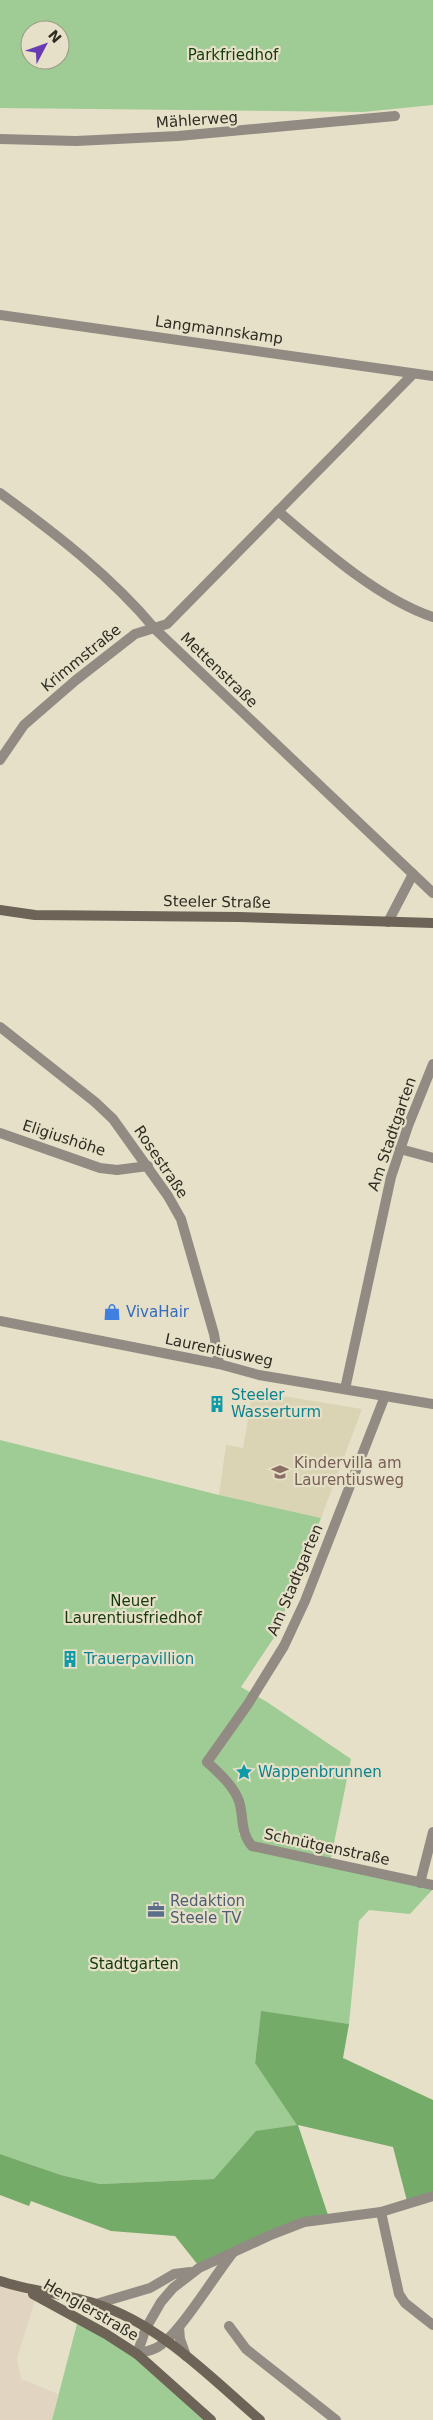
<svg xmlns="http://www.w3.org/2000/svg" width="433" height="2420" font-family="'DejaVu Sans',sans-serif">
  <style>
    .built { fill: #dbd4b4 }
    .industrial { fill: #e1d4c0 }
    .green { fill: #9ecc94; fill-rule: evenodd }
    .forest { fill: #75ab69 }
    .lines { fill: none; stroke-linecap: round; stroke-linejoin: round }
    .street { stroke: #928b83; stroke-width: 10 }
    .secondary { stroke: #6d6357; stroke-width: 10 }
    .labels { text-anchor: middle; stroke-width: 4.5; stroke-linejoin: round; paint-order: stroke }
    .park-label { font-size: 15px; fill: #153a0c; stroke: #e5e0c7 }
    .street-label { font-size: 15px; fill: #2e2c23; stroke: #e5e0c7 }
    .shop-label { font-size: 15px; fill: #366cbe; stroke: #e5e0c7; text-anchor: start }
    .culture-label { font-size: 15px; fill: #0d838f; stroke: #e5e0c7; text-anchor: start }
    .education-label { font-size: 15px; fill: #785e54; stroke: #e5e0c7; text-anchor: start }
    .service-label { font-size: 15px; fill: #4e5e75; stroke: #e5e0c7; text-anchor: start }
  </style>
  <rect width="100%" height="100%" fill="#e5e0c7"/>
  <!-- built -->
  <path class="built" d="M253 1391 362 1409 321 1518 219 1495 226 1445 243 1448Z"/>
  <!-- industrial -->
  <path class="industrial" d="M0 2286 26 2294 35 2300 17 2358 21 2379 58 2394 52 2420H0Z"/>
  <!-- green -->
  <g class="green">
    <path d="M0 0H433V105L363 112 0 108ZM30 30H60V60H30Z"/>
    <path d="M0 1440 219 1495 321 1518 275 1636 241 1687 267 1702 351 1759 330 1863 251 1847 239 1813V1834L251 1848 433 1889 410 1914 369 1910 359 1921 349 2024 261 2012 255 2063 298 2125 216 2179 100 2184 61 2175 0 2154Z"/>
    <path d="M78 2320 123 2346 209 2420H52Z"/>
  </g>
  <!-- forest -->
  <path class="forest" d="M261 2011 349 2024 343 2058 433 2100V2193L407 2201 393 2147 298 2125 328 2215 198 2265 175 2236 111 2231 31 2201 29 2206 0 2195V2154L61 2175 100 2184 214 2179 256 2131 297 2125 255 2063Z"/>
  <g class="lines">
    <!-- street -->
    <g class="street">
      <path d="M0 139 76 141 178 136 395 116"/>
      <path d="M0 315 433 376"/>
      <path d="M0 493C55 533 112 577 155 629L433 893"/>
      <path d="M278 511C321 548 379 599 433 617"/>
      <path d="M0 760 24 725 76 680 135 634 167 624 413 374"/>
      <path d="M388 922 413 874"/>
      <path d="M0 1027 95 1102 113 1119 168 1196 181 1219 214 1334 219 1364"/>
      <path d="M0 1133 100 1168 117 1170 148 1166"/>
      <path d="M400 1149 433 1158"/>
      <path d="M0 1321 219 1364 259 1375 433 1404"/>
      <path d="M345 1389 391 1177 408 1126 433 1064"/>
      <path d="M385 1396 305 1601 284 1646 248 1704 207 1762C219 1773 233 1785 239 1801 244 1817 240 1833 252 1846L433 1885"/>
      <path d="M420 1883 433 1832"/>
      <path d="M381 2212 399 2294 405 2303 433 2325"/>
      <path d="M96 2304 150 2288 174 2274 190 2272"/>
      <path d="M229 2326 246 2349 336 2420"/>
      <path d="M179 2327 180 2339 186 2356"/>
      <path d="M137 2354 146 2328 161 2302 173 2288 199 2268 273 2234 304 2222 381 2212 433 2196"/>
      <path d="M137 2354C143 2352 150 2351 156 2348 178 2337 214 2276 232 2254"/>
    </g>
    <!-- secondary -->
    <g class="secondary">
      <path d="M0 910 35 915 239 917 433 923"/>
      <path d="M0 2281C32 2292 65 2293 96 2304 160 2324 211 2378 260 2420"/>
      <path d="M33 2294 106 2334 137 2354 211 2420"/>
    </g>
  </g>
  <!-- icons -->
  <defs>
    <g id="shop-bare" transform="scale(1.35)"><path d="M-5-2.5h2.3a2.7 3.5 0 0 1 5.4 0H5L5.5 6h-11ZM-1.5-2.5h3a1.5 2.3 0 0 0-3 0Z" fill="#3f7fe0" stroke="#e5e0c7" stroke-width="2.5" paint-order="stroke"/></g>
    <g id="building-bare" transform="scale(1.35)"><path d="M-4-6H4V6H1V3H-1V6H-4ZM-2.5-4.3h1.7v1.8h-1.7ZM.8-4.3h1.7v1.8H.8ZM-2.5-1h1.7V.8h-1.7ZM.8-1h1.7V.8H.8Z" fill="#0f9aa8" stroke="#e5e0c7" stroke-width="2.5" paint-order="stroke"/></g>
    <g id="school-bare" transform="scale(1.35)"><path d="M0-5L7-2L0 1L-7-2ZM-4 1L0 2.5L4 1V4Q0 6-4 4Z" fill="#8d6e63" stroke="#e5e0c7" stroke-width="2.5" paint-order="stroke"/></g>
    <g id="sight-bare" transform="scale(1.35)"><path d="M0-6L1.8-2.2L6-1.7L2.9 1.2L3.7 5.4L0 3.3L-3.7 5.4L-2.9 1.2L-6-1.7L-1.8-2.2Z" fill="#0f9aa8" stroke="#e5e0c7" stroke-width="2.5" paint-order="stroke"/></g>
    <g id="office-bare" transform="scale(1.35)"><path d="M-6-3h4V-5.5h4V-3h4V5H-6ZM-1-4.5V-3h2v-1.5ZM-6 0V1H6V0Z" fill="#5c6f8a" stroke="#e5e0c7" stroke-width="2.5" paint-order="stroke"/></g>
  </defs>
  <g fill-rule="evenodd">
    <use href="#shop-bare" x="112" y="1312"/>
    <use href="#building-bare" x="217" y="1404"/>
    <use href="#school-bare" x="280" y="1472"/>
    <use href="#building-bare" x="70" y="1659"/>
    <use href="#sight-bare" x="244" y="1772"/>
    <use href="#office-bare" x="156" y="1910"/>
  </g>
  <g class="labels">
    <!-- park labels -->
    <g class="park-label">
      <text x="233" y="60">Parkfriedhof</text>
      <text x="133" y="1606">Neuer<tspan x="133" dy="17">Laurentiusfriedhof</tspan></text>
      <text x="134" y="1969">Stadtgarten</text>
    </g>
    <!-- street labels -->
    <g class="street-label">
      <text transform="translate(197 120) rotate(-4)" y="5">Mählerweg</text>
      <text transform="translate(219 330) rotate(8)" y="5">Langmannskamp</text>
      <text transform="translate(81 658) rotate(-39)" y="5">Krimmstraße</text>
      <text transform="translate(219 670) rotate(44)" y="5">Mettenstraße</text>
      <text transform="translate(217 902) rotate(1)" y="5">Steeler Straße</text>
      <text transform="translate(392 1134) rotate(-71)" y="5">Am Stadtgarten</text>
      <text transform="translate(64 1138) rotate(18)" y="5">Eligiushöhe</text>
      <text transform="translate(161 1162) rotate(56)" y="5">Rosestraße</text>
      <text transform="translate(219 1350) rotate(12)" y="5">Laurentiusweg</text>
      <text transform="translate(295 1580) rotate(-67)" y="5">Am Stadtgarten</text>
      <text transform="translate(327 1847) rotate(12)" y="5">Schnütgenstraße</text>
      <text transform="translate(91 2310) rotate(30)" y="5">Henglerstraße</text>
    </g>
    <!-- shop labels -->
    <g class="shop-label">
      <text x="126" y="1317">VivaHair</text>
    </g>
    <!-- culture labels -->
    <g class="culture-label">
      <text x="231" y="1400">Steeler<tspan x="231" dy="17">Wasserturm</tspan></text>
      <text x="84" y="1664">Trauerpavillion</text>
      <text x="258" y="1777">Wappenbrunnen</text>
    </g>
    <!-- education labels -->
    <g class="education-label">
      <text x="294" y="1468">Kindervilla am<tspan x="294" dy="17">Laurentiusweg</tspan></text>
    </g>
    <!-- service labels -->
    <g class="service-label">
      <text x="170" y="1906">Redaktion<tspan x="170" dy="17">Steele TV</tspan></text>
    </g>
  </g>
  <!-- north arrow -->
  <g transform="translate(45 45) rotate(49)"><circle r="24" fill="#e5e0c7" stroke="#9c9885"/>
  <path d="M0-4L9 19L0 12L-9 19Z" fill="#683bb3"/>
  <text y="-8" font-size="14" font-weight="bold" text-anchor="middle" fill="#2e2c23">N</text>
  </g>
</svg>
